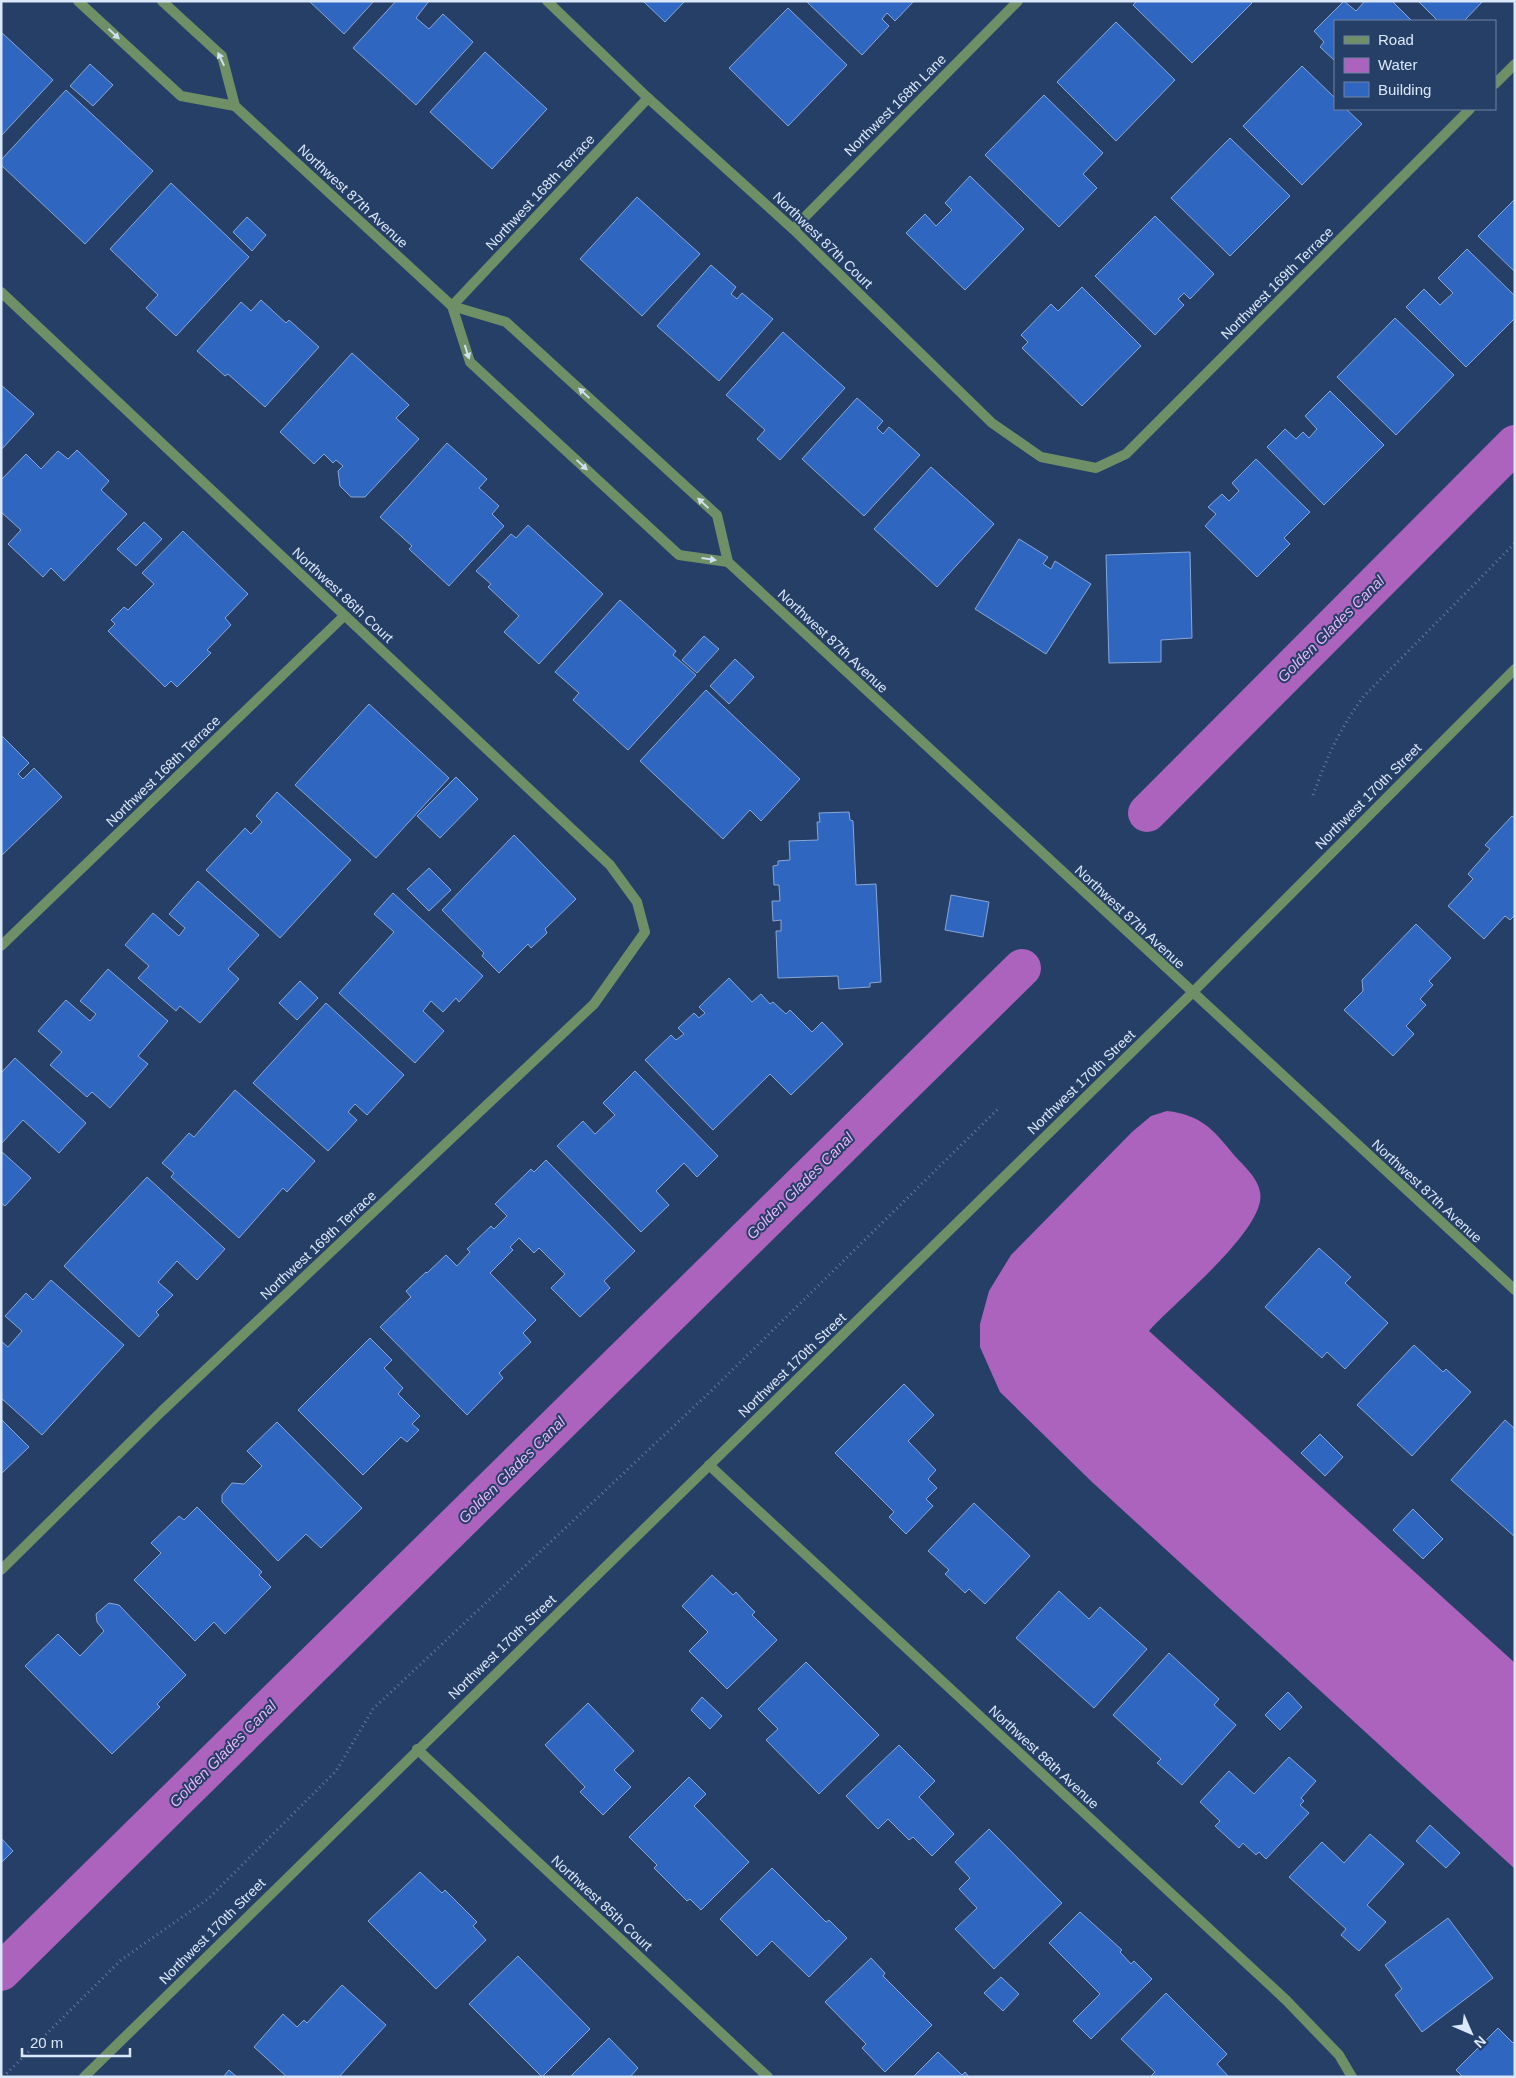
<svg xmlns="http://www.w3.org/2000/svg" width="1516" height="2078" font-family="Helvetica,sans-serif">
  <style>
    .water { fill: #ab63bd }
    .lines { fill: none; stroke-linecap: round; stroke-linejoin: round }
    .canal { stroke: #ab63bd; stroke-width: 38 }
    .building { fill: #2f67c0; stroke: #89a6d5 }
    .path { stroke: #667b9b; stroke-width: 3; stroke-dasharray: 1 4; stroke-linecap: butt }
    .minor { stroke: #6f8f67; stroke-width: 10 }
    .tertiary { stroke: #6f8f67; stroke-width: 10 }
    .oneway { fill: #d0dfec }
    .labels { text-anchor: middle; stroke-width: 4; stroke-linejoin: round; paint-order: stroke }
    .street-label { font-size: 14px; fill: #dbe8fb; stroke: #263f67 }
    .water-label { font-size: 15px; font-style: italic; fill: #ecb6fa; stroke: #263f67 }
  </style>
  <rect width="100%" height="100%" fill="#263f67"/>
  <!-- water -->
  <path class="water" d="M1167 1111C1201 1115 1213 1129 1234 1155 1243 1165 1258 1178 1260 1192 1268 1228 1172 1304 1149 1331L1515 1663V1869L1092 1482 1000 1392 980 1347V1324L989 1291 1011 1255 1132 1132 1151 1116Z"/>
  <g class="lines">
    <!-- canal -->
    <g class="canal">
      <path d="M1147 813 1515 444"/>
      <path d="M1 1972 1022 968"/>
    </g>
  </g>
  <!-- building -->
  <g class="building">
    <path d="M309 1H374L344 34Z"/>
    <path d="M396 1H429L416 18 429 29 443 14 473 42 416 105 353 48Z"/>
    <path d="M643 1H685L665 22Z"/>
    <path d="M806 1H914L895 21 887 13 882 19 889 26 862 55Z"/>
    <path d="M1137 1H1250L1252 3 1192 63 1133 5Z"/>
    <path d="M1344 1 1356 11 1365 1H1392L1412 21H1335V61L1320 47 1324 42 1314 31Z"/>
    <path d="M1418 1H1483L1464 21H1438Z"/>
    <path d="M788 8 847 65 788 126 729 68Z"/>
    <path d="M1116 22 1175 80 1116 141 1057 82Z"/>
    <path d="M1 32 53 80 1 136Z"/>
    <path d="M485 52 547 109 492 169 430 112Z"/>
    <path d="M90 64 113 85 93 106 70 86Z"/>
    <path d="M1302 66 1335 98V109H1346L1362 124 1302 185 1243 126Z"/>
    <path d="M66 90 153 171 85 244 1 165V160Z"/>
    <path d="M1044 95 1103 153 1083 174 1097 188 1059 227 985 155Z"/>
    <path d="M1230 138 1290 196 1230 256 1171 198Z"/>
    <path d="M970 176 1024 229 965 290 906 233 925 214 936 226 952 210 945 203Z"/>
    <path d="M171 183 249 257 176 336 146 308 158 295 110 249Z"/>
    <path d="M637 197 700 254 642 316 580 259Z"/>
    <path d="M1515 199V272L1478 236Z"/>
    <path d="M1155 216 1214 274 1190 299 1184 293 1178 299 1184 305 1155 335 1095 276Z"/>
    <path d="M247 217 266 235 252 251 233 232Z"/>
    <path d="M1467 249 1515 296V318L1466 367 1406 307 1424 289 1440 305 1453 293 1438 278Z"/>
    <path d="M711 265 736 287 731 294 737 299 742 293 773 319 719 381 657 326Z"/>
    <path d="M1082 287 1141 346 1082 406 1022 348 1028 342 1021 335 1051 304 1058 311Z"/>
    <path d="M261 300 286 323 289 320 319 347 265 407 228 374 225 376 197 351 241 302 251 311Z"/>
    <path d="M1395 318 1454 375 1396 435 1337 377Z"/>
    <path d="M783 332 845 388 780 460 757 439 765 430 726 395Z"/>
    <path d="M352 353 409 405 396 418 419 439 365 497H351L340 486 338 471 343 466 336 460 333 463 324 454 314 464 280 432Z"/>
    <path d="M1 385 34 414 1 450Z"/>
    <path d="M1330 391 1384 445 1324 505 1267 447 1285 429 1296 439 1303 432 1309 438 1317 429 1305 416Z"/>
    <path d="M857 398 883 421 877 428 883 434 889 427 920 455 864 516 802 459Z"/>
    <path d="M447 443 487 479 479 488 499 506 492 514 504 526 449 586 409 549 412 546 380 517Z"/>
    <path d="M77 450 109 481 101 490 127 514 64 581 51 568 43 577 8 544 21 530 1 512V480L26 454 41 469 58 451 68 459Z"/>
    <path d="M1256 459 1310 512 1284 538 1290 544 1257 577 1205 526 1216 514 1208 507 1222 494 1229 501 1239 491 1232 483Z"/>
    <path d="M931 467 994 524 937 587 874 529Z"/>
    <path d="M144 522 162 539 136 566 117 549Z"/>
    <path d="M528 525 603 594 539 664 504 632 519 616 488 587 491 584 476 571 511 534 516 538Z"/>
    <path d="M183 531 248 594 225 618 231 625 207 650 211 653 177 687 171 681 165 687 108 631 115 624 111 620 124 607 128 610 154 584 142 573Z"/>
    <path d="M1019 539 1048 557 1043 564 1051 569 1055 561 1091 584 1046 654 975 609Z"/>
    <path d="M1190 552 1192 638 1161 640V662L1109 663 1106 555Z"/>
    <path d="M620 600 676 651 673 655 696 675 628 750 573 700 579 693 555 672Z"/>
    <path d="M704 636 719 649 697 673 682 660Z"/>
    <path d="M735 659 754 677 729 704 710 686Z"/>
    <path d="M706 690 800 779 761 821 750 810 723 839 640 761Z"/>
    <path d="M369 704 449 778 376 858 295 785Z"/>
    <path d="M1 735 29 763 18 774 23 779 34 768 62 797 1 856Z"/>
    <path d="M456 777 478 799 440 838 417 816Z"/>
    <path d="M277 792 351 860 280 938 206 870 245 828 251 834 262 822 256 816Z"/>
    <path d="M849 812 850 820 853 821 856 885 876 884 881 982 870 983V987L839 989 838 976 778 978 776 931H781V920L773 921 772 901H780L779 885H774L773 866 778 865V861L790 860 789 841 818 840 817 822H820L819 813Z"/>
    <path d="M1512 816 1515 818V915L1510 920 1505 916 1484 939 1448 906 1473 879 1468 874 1490 849 1485 845Z"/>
    <path d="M514 835 576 899 545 929 547 933 531 948 528 944 499 973 482 956 484 953 442 910Z"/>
    <path d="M429 868 451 890 429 911 407 889Z"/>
    <path d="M198 881 259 935 228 969 239 979 200 1023 180 1006 176 1011 138 978 149 966 125 945 153 913 179 936 185 928 169 914Z"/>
    <path d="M393 893 483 976 459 1002 456 998 443 1012 431 1001 423 1011 444 1031 415 1063 339 993 394 932 374 914Z"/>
    <path d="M951 895 989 902 983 937 945 930Z"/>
    <path d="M1416 924 1451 958 1429 981 1433 985 1420 999 1426 1005 1406 1026 1414 1034 1393 1056 1344 1010 1363 991 1362 980Z"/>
    <path d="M108 969 168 1021 138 1056 148 1064 110 1108 92 1092 87 1097 50 1065 62 1052 38 1031 66 1000 90 1021 96 1014 80 1001Z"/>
    <path d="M729 978 752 1002 761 994 770 1004 773 1002 786 1014 790 1010 812 1032 822 1022 843 1044 791 1095 770 1074 713 1130 645 1060 671 1035 676 1040 684 1034 678 1028 694 1013 699 1018 705 1013 699 1007Z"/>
    <path d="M300 981 318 998 297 1020 279 1003Z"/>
    <path d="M326 1003 404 1075 367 1115 355 1104 348 1112 357 1120 328 1151 253 1083Z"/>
    <path d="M15 1058 86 1123 59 1153 23 1120 1 1144V1073Z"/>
    <path d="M635 1071 718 1156 697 1177 684 1163 656 1191 669 1205 641 1232 557 1146 583 1121 595 1134 615 1115 603 1103Z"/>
    <path d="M235 1090 315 1161 287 1192 283 1188 239 1238 171 1177 174 1173 162 1163 189 1133 194 1137Z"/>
    <path d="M1 1151 31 1178 5 1206 1 1203Z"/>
    <path d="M546 1160 635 1251 604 1281 610 1288 580 1317 551 1288 565 1274 539 1248 534 1253 519 1238 510 1247 513 1250 490 1273 536 1320 523 1333 531 1342 499 1373 503 1378 467 1415 380 1327 411 1297 406 1291 426 1272 427 1273 446 1255 457 1266 470 1252 467 1249 491 1226 494 1229 507 1216 495 1204 531 1169 534 1172Z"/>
    <path d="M147 1177 225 1249 197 1280 177 1261 158 1282 173 1295 156 1312 159 1315 139 1337 64 1266Z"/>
    <path d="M1319 1248 1351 1277 1345 1283 1388 1323 1345 1369 1327 1352 1322 1358 1265 1307Z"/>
    <path d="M51 1280 124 1345 42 1435 1 1398V1341L8 1347 22 1331 5 1316 26 1293 33 1300Z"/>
    <path d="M370 1338 392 1360 384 1368 403 1388 398 1394 420 1416 412 1424 419 1430 407 1442 401 1437 363 1475 298 1410Z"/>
    <path d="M1414 1345 1443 1372 1446 1369 1471 1392 1412 1456 1357 1405Z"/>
    <path d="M904 1384 934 1415 908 1441 936 1470 928 1479 937 1488 926 1499 933 1506 906 1534 889 1517 894 1512 835 1453Z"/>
    <path d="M1 1419 29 1447 1 1474Z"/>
    <path d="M1505 1420 1515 1429V1537L1451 1480Z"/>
    <path d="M277 1422 362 1508 321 1548 306 1534 278 1561 222 1502V1495L232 1483 244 1484 262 1466 247 1451Z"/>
    <path d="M1320 1434 1343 1457 1325 1476 1301 1453Z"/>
    <path d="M974 1503 1030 1556 985 1604 969 1589 965 1593 945 1574 949 1570 928 1551Z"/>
    <path d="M197 1507 262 1572 259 1575 271 1587 225 1634 214 1622 195 1641 134 1580 161 1553 151 1543 179 1516 184 1520Z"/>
    <path d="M1413 1509 1443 1539 1423 1559 1393 1530Z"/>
    <path d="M712 1575 733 1595 736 1592 745 1602 755 1612 752 1615 777 1640 727 1689 689 1651 708 1632 682 1606Z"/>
    <path d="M1059 1591 1089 1619 1100 1607 1147 1649 1094 1708 1016 1638Z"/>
    <path d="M109 1603 119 1605 186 1675 157 1704 160 1707 112 1754 25 1666 58 1634 80 1656 104 1631 97 1622 96 1614Z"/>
    <path d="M1169 1653 1219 1699 1214 1705 1236 1725 1182 1785 1157 1763 1161 1759 1113 1715Z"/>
    <path d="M806 1662 879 1735 819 1794 766 1740 778 1729 758 1709Z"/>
    <path d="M1288 1692 1302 1707 1280 1730 1265 1715Z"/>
    <path d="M702 1697 722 1716 710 1729 691 1710Z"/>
    <path d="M588 1703 634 1751 614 1770 631 1787 603 1815 580 1792 585 1787 545 1745Z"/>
    <path d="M899 1745 935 1781 919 1797 954 1834 932 1856 913 1837 909 1840 888 1819 878 1829 846 1796Z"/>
    <path d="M1289 1757 1316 1781 1301 1798 1304 1801 1300 1805 1309 1813 1266 1859 1259 1852 1256 1855 1243 1843 1239 1848 1215 1826 1220 1821 1200 1802 1229 1771 1254 1794Z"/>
    <path d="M689 1777 706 1794 694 1806 749 1862 701 1910 690 1899 687 1901 654 1868 657 1865 629 1837Z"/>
    <path d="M1430 1825 1460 1853 1446 1868 1416 1841Z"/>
    <path d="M989 1829 1062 1903 994 1969 955 1929 977 1908 959 1889 970 1878 955 1862Z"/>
    <path d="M1370 1834 1404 1864 1367 1905 1386 1922 1359 1951 1341 1935 1346 1929 1289 1877 1322 1842 1344 1863Z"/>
    <path d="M1 1838 13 1851 1 1863Z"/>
    <path d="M772 1868 826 1922 829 1920 847 1938 809 1977 772 1941 757 1956 720 1919Z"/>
    <path d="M420 1872 442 1893 445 1890 477 1922 473 1926 486 1940 436 1989 368 1921Z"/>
    <path d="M1080 1912 1122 1950 1120 1952 1131 1964 1134 1961 1152 1979 1091 2039 1073 2021 1100 1994 1049 1943Z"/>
    <path d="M1448 1918 1493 1978 1422 2032 1395 1995 1402 1989 1385 1965Z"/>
    <path d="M518 1956 590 2029 542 2077 469 2004Z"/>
    <path d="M871 1958 885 1973 883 1976 932 2025 885 2072 862 2048 866 2044 825 2002Z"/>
    <path d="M1001 1977 1019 1994 1003 2011 984 1993Z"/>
    <path d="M342 1985 386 2025 339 2077H287L254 2047 283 2014 297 2027 304 2020 307 2023Z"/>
    <path d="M1166 1993 1227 2054 1217 2064 1229 2077H1150L1155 2072 1121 2039Z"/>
    <path d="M1498 2028 1513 2043 1515 2041V2077H1463L1456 2070Z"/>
    <path d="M609 2038 638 2068 630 2077H570Z"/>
    <path d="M938 2052 962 2075 965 2072 969 2077H913Z"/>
    <path d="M229 2070 237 2077H223Z"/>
  </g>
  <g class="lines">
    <!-- path -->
    <g class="path">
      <path d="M1313 795C1327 757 1340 728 1364 696L1515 543"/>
      <path d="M3 2077 121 1960 208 1899 336 1771 373 1709 711 1391 999 1108"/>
    </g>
    <!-- minor -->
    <g class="minor">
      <path d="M547 1 648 98 793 229 992 423 1041 457 1096 468 1126 454 1470 109"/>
      <path d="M1495 84 1515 64"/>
      <path d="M793 229 1018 1"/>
      <path d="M1 292 610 865 637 902 645 932 594 1004 162 1411 1 1570"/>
      <path d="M452 306 648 98"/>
      <path d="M1 946 344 616"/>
      <path d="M709 1465 1286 2000 1339 2055 1352 2077"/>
      <path d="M417 1749 768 2077"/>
    </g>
    <!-- tertiary -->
    <g class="tertiary">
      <path d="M78 1 181 96 235 106"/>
      <path d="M162 1 222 56 235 106 452 306 506 322 717 515 728 562 1515 1290"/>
      <path d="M452 306 470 362 679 555 728 562"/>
      <path d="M84 2077 1192 993 1515 669"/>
    </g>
  </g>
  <!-- one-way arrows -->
  <defs><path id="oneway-solid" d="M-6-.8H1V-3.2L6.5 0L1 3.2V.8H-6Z" transform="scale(1.25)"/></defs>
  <g class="oneway">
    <use href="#oneway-solid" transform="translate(114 34) rotate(43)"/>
    <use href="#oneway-solid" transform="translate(221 59) rotate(-115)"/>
    <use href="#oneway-solid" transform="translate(467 352) rotate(72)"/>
    <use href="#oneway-solid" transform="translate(584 393) rotate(-137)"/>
    <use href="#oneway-solid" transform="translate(582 465) rotate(43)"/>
    <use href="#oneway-solid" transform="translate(703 503) rotate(-137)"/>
    <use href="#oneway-solid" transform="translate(709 559) rotate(8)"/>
  </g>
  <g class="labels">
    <!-- street labels -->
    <g class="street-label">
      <text transform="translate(895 105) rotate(-45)" y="5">Northwest 168th Lane</text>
      <text transform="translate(540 192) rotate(-47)" y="5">Northwest 168th Terrace</text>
      <text transform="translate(353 196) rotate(43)" y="5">Northwest 87th Avenue</text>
      <text transform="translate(823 240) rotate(44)" y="5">Northwest 87th Court</text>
      <text transform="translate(1277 283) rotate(-45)" y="5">Northwest 169th Terrace</text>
      <text transform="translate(343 595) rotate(43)" y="5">Northwest 86th Court</text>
      <text transform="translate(833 641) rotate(43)" y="5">Northwest 87th Avenue</text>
      <text transform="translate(163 771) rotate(-44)" y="5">Northwest 168th Terrace</text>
      <text transform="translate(1368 796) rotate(-45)" y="5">Northwest 170th Street</text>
      <text transform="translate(1130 917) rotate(43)" y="5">Northwest 87th Avenue</text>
      <text transform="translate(1081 1082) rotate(-44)" y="5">Northwest 170th Street</text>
      <text transform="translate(1427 1191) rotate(43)" y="5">Northwest 87th Avenue</text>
      <text transform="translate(318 1245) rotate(-43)" y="5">Northwest 169th Terrace</text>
      <text transform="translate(792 1365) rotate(-44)" y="5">Northwest 170th Street</text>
      <text transform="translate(502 1647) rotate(-44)" y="5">Northwest 170th Street</text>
      <text transform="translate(1044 1757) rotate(43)" y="5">Northwest 86th Avenue</text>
      <text transform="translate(602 1903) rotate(43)" y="5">Northwest 85th Court</text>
      <text transform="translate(212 1931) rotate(-45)" y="5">Northwest 170th Street</text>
    </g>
    <!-- water labels -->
    <g class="water-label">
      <text transform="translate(1331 629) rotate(-45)" y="5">Golden Glades Canal</text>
      <text transform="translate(800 1186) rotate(-45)" y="5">Golden Glades Canal</text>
      <text transform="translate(512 1470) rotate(-45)" y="5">Golden Glades Canal</text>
      <text transform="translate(223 1754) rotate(-45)" y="5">Golden Glades Canal</text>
    </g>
  </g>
  <!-- border -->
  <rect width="1516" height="2078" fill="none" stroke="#dbe8fb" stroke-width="5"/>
  <!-- legend -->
  <rect x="1334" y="20" width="162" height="90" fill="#263f67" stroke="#6e83a2"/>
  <rect x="1344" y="36" width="25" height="8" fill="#6f8f67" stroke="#6e83a2"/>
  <text x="1378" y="45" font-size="15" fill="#dbe8fb">Road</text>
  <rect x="1344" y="58" width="25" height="15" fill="#ab63bd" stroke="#6e83a2"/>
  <text x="1378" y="70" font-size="15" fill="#dbe8fb">Water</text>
  <rect x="1344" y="82" width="25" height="15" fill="#2f67c0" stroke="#6e83a2"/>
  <text x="1378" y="95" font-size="15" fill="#dbe8fb">Building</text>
  <!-- north arrow -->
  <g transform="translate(1471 2033) rotate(135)" stroke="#263f67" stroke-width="4" paint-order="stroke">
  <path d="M0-4L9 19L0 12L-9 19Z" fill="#dbe8fb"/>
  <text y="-8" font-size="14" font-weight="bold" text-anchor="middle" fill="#dbe8fb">N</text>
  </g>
  <!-- scale -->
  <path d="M22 2048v8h108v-8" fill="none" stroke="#dbe8fb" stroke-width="2.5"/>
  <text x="30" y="2048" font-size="15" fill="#dbe8fb" stroke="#263f67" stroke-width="4" paint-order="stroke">20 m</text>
</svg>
